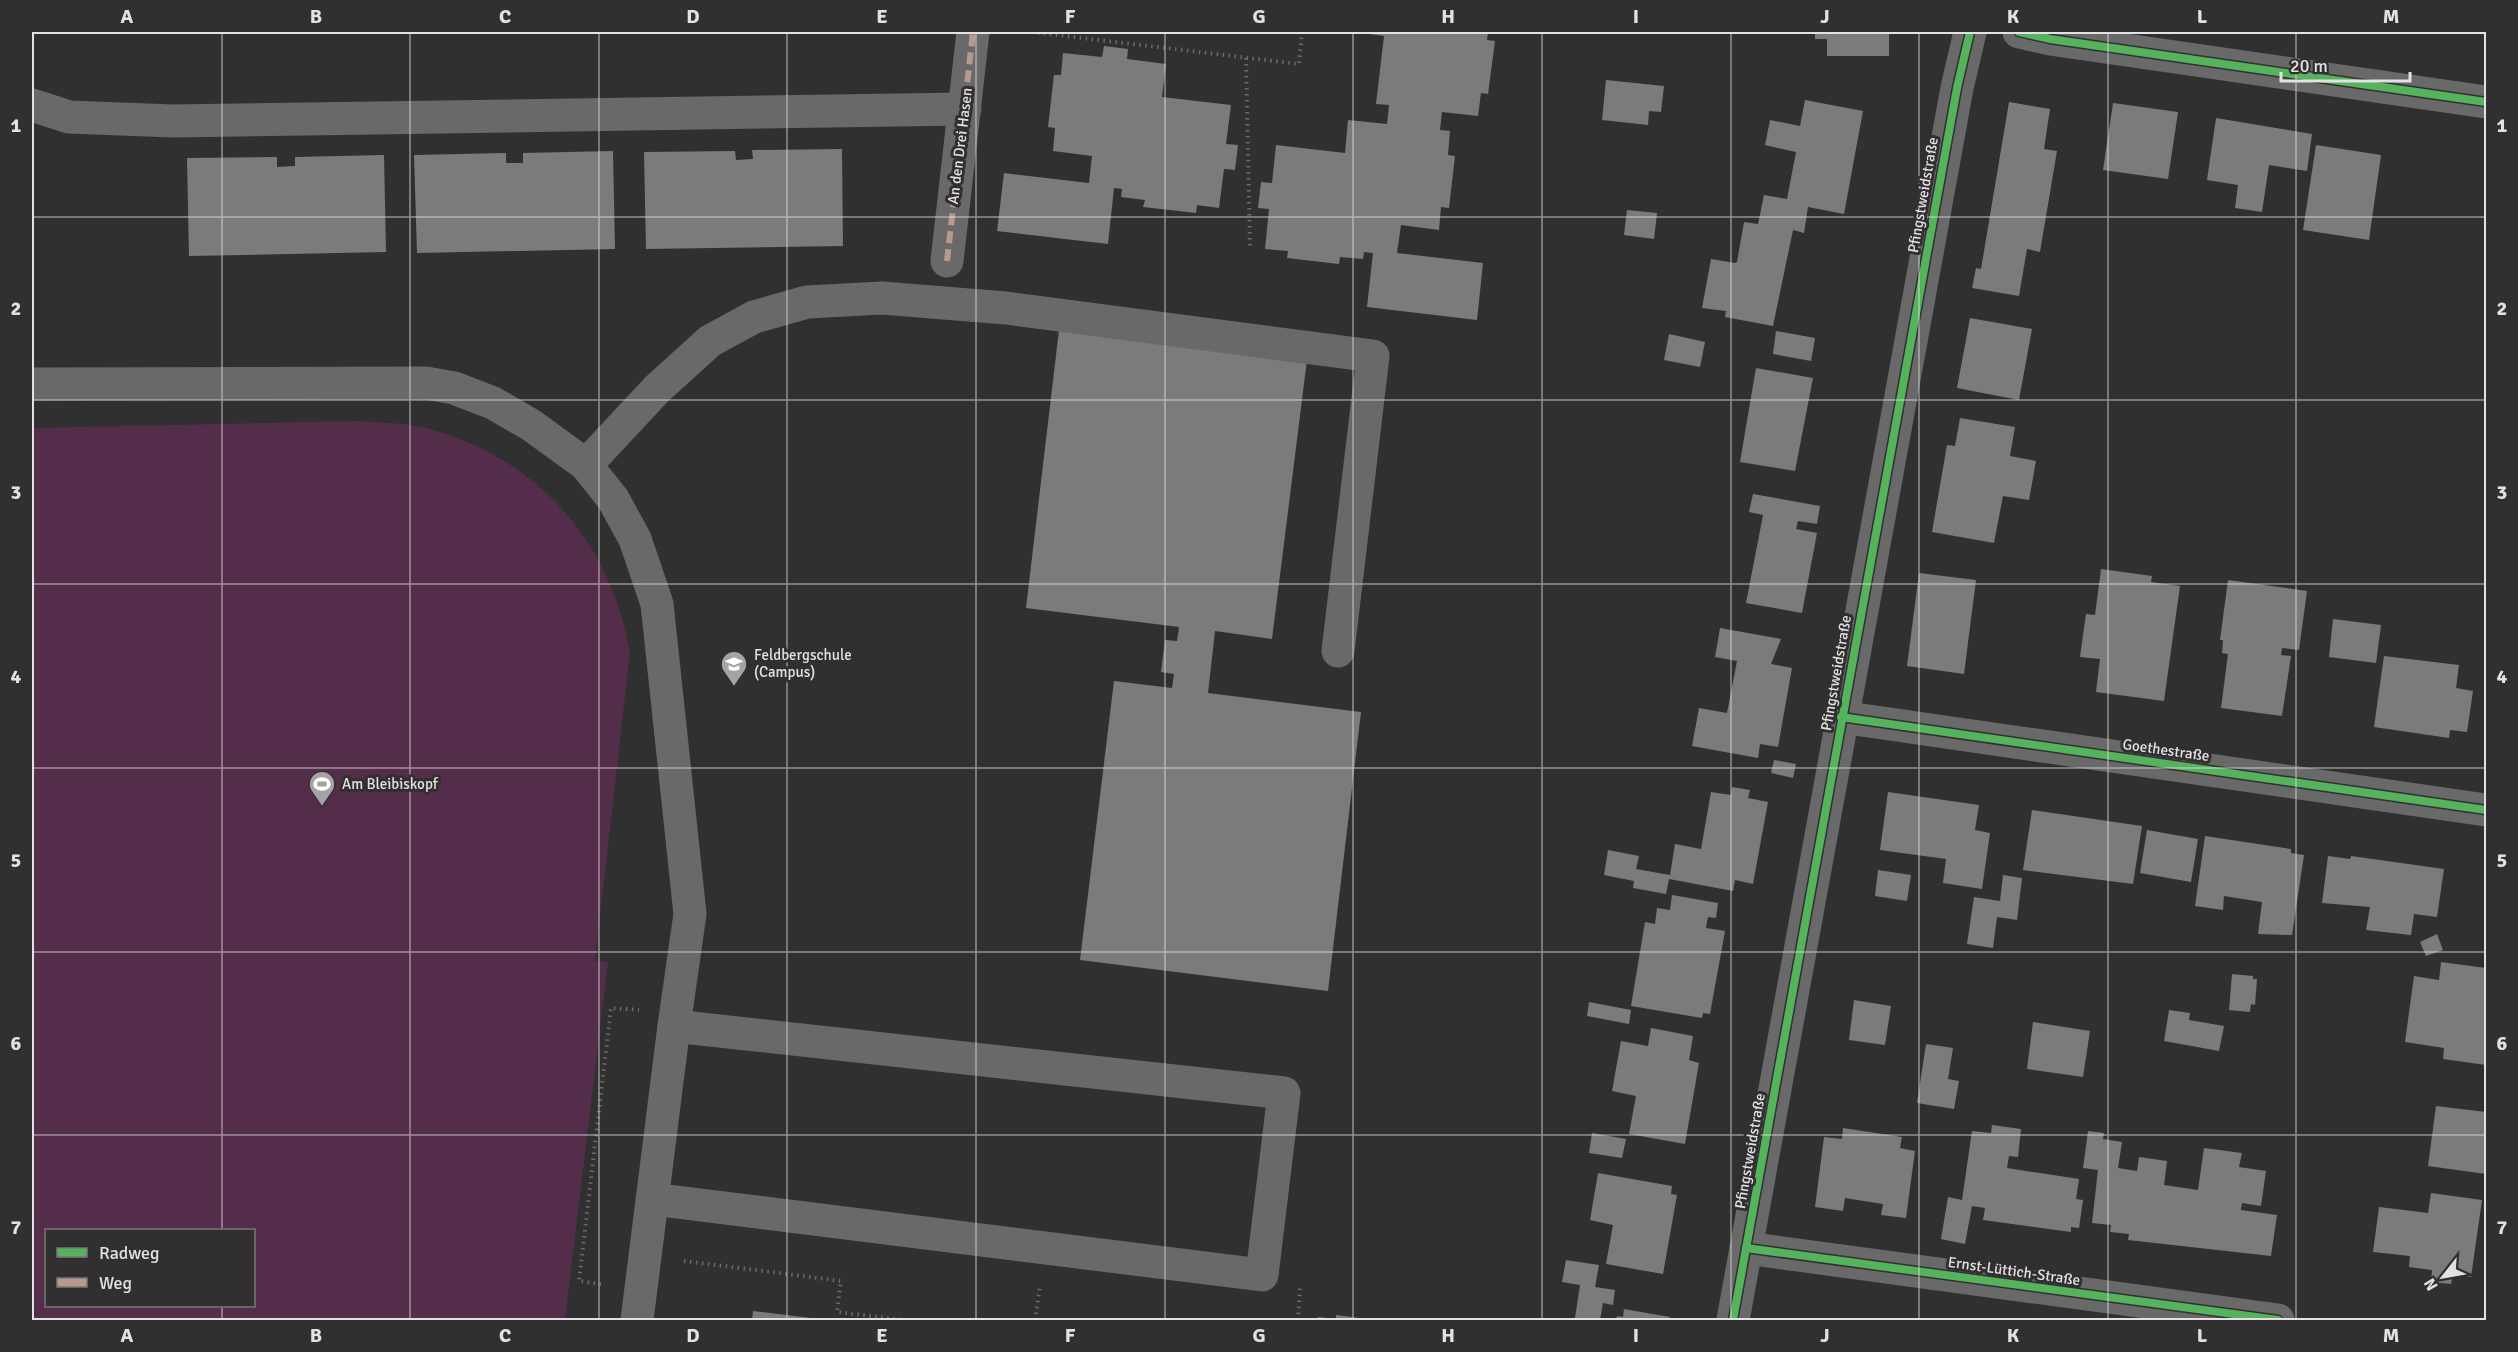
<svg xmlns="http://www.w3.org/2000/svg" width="2518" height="1352" font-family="Signika,sans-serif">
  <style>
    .green { fill: #542d4b; fill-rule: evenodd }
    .building { fill: #7c7b7c }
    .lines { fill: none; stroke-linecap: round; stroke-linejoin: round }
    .path { stroke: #6b6b6b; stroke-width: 4; stroke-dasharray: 1.5 4.5; stroke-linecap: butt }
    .minor { stroke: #696969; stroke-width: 33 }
    .quiet { stroke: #b69a8f; stroke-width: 6; stroke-dasharray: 12 6; stroke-linecap: butt }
    .cycleway-casing { stroke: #322f31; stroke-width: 11 }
    .cycleway { stroke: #56b35d; stroke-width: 8 }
    .grid { fill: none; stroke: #e3e1e3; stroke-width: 1.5; stroke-opacity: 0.55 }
    .labels { text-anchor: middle; stroke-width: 6; stroke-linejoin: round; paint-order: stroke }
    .street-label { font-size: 15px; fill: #e3e1e3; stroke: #322f31 }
    .poi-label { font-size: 15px; fill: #e3e1e3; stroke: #322f31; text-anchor: start }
    .neatline { fill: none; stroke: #e3e1e3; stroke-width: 2 }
    .grid-label { font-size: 20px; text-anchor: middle; font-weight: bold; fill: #e3e1e3 }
  </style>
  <rect width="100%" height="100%" fill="#313031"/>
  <!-- green -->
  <path class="green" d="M362 421C384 423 408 423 430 429 539 460 610 541 630 652L595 961 608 962 565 1320H32V428ZM46 1230H254V1306H46Z"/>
  <!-- building -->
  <g class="building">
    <path d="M1356 32H1488L1487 40 1495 41 1488 94 1481 93 1478 116 1442 112 1440 130 1450 131 1448 155 1455 156 1449 208 1441 207 1439 230 1401 225 1397 253 1483 263 1477 320 1367 307 1373 253 1364 252 1363 259 1340 257 1339 264 1287 258 1288 251 1265 249 1269 209 1258 208 1261 182 1272 183 1276 145 1345 153 1348 120 1387 124 1389 105 1376 104 1384 36Z"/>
    <path d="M1815 32H1889V56H1827V39H1815Z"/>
    <path d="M1104 46 1128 49 1127 59 1166 64 1162 97 1231 105 1226 144 1238 145 1235 170 1224 169 1219 208 1197 205 1196 213 1143 207 1145 200 1121 197 1122 189 1114 188 1108 244 997 231 1004 173 1089 183 1092 156 1053 151 1055 128 1048 127 1054 75H1061L1063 53 1102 57Z"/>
    <path d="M1606 80 1664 86 1661 112 1649 111 1648 125 1602 120Z"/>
    <path d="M1805 100 1863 111 1844 214 1808 207 1804 233 1793 230 1773 326 1725 317 1726 311 1702 308 1711 259 1735 263 1737 262 1744 222 1758 224 1764 195 1787 199 1796 152 1765 145 1770 120 1800 126Z"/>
    <path d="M2009 102 2050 109 2044 149 2057 151 2040 252 2027 249 2019 296 1972 288 1976 268 1981 269Z"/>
    <path d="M2113 103 2178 112 2168 179 2103 170Z"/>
    <path d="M2216 118 2312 134 2307 171 2269 165 2262 212 2235 208 2238 185 2207 180Z"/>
    <path d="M2316 145 2381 155 2369 240 2303 230Z"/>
    <path d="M842 149 843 246 646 249 644 152 735 151 736 160 753 159 752 150Z"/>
    <path d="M613 151 615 249 417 253 414 155 506 153V163H523V153Z"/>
    <path d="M384 155 386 252 189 256 187 158 277 157V167L295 166V157Z"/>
    <path d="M1627 210 1657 213 1654 239 1624 235Z"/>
    <path d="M1970 318 2032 329 2019 400 1957 388Z"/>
    <path d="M1059 330 1307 360 1272 639 1215 631 1208 693 1361 712 1328 991 1080 960 1114 681 1172 688 1174 674 1161 672 1165 640 1177 641 1179 627 1026 608Z"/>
    <path d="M1776 331 1815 338 1811 361 1773 354Z"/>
    <path d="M1669 334 1705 342 1700 367 1664 360Z"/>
    <path d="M1756 368 1813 378 1795 471 1740 462Z"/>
    <path d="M1960 418 2015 427 2010 456 2036 461 2029 500 2003 496 1994 543 1932 532 1947 445 1955 446Z"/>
    <path d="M1753 494 1820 506 1817 524 1798 521 1796 529 1817 533 1802 613 1746 603 1763 515 1749 512Z"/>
    <path d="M2101 569 2152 576 2151 582 2180 586 2164 701 2096 692 2100 659 2080 657 2086 614 2095 615Z"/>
    <path d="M1919 573 1976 580 1964 674 1907 666Z"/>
    <path d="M2228 580 2307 591 2299 650 2282 648 2281 655 2291 656 2282 716 2221 708 2228 654 2222 653 2223 640H2220Z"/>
    <path d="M2333 619 2381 625 2376 663 2329 657Z"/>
    <path d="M1720 628 1781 639 1771 664 1792 668 1778 747 1760 744 1758 758 1692 746 1699 708 1727 713 1737 661 1715 657Z"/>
    <path d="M2384 656 2459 665 2456 688 2473 691 2467 732 2450 730 2449 738 2374 727Z"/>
    <path d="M1774 760 1796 764 1793 778 1771 773Z"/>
    <path d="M1732 787 1750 790 1748 798 1768 802 1753 884 1735 880 1733 891 1669 879 1666 894 1633 888 1634 881 1604 875 1608 850 1639 856 1636 869 1670 875 1675 844 1701 849 1711 792 1731 795Z"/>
    <path d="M1888 792 1979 805 1975 830 1990 833 1982 889 1943 883 1946 859 1880 850Z"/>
    <path d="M2032 810 2142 826 2133 884 2023 870Z"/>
    <path d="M2147 830 2198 839 2191 882 2140 873Z"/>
    <path d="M2205 836 2291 849V853L2304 855 2292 935 2258 934 2262 902 2224 896 2223 910 2195 906Z"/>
    <path d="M2328 856 2350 859 2351 856 2444 869 2437 917 2414 914 2411 935 2366 930 2370 907 2322 903Z"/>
    <path d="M1878 870 1911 875 1907 901 1875 896Z"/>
    <path d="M2003 875 2022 878 2017 920 1997 917 1993 948 1967 944 1974 897 2000 901Z"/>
    <path d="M1672 895 1718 903 1716 918 1708 917 1706 928 1725 931 1710 1014 1703 1013 1702 1018 1631 1006 1645 922 1655 924 1657 908 1670 910Z"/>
    <path d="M2437 934 2443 950 2426 956 2420 942Z"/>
    <path d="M2441 962 2486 968V1065L2443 1059 2444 1048 2405 1042 2414 976 2439 980Z"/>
    <path d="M2232 974 2253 976V979H2257L2255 1005 2251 1004 2250 1012 2229 1010Z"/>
    <path d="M1854 1000 1891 1006 1885 1045 1849 1040Z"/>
    <path d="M1589 1002 1631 1010 1629 1024 1587 1016Z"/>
    <path d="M2169 1010 2190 1013 2189 1020 2224 1026 2219 1051 2164 1041Z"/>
    <path d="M2033 1022 2090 1031 2083 1077 2027 1069Z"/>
    <path d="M1651 1028 1693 1036 1689 1060 1699 1063 1685 1144 1629 1134 1636 1096 1612 1091 1621 1041 1648 1046Z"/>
    <path d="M1926 1044 1953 1048 1948 1079 1959 1081 1954 1109 1917 1103Z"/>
    <path d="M2436 1106 2486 1112V1174L2428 1166Z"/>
    <path d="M1992 1125 2021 1129 2018 1157 2009 1156 2007 1168 2079 1179 2076 1199 2083 1200 2079 1228 2071 1227V1232L1983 1220 1985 1208 1972 1206 1965 1244 1941 1239 1948 1197 1962 1200 1972 1131 1991 1133Z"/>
    <path d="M1843 1128 1902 1137 1900 1148 1915 1151 1906 1218 1881 1215 1883 1204 1845 1198 1843 1211 1815 1207 1824 1137 1842 1139Z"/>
    <path d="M2088 1131 2104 1133 2103 1139 2122 1142 2118 1168 2137 1171 2139 1157 2167 1161 2164 1185 2198 1190 2204 1148 2242 1153 2239 1167 2266 1171 2261 1206 2242 1203 2241 1210 2277 1215 2271 1256 2128 1240 2129 1234 2110 1232 2111 1225 2092 1223 2098 1170 2083 1168Z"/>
    <path d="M1592 1133 1626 1139 1622 1158 1589 1153Z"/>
    <path d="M1598 1173 1672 1186 1671 1194 1677 1195 1663 1274 1606 1264 1613 1225 1590 1220Z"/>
    <path d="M2431 1193 2482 1200 2471 1277 2453 1274 2451 1284 2431 1282 2432 1270 2409 1267 2410 1256 2373 1252 2379 1207 2428 1213Z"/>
    <path d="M1566 1260 1599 1265 1595 1287 1615 1290 1613 1305 1603 1303 1600 1320 1575 1318 1580 1285 1562 1282Z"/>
    <path d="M1624 1309 1670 1317 1669 1320H1616L1617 1316 1623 1317Z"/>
    <path d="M753 1311 819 1319V1320H752Z"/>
    <path d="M1336 1315 1367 1319 1366 1320H1318V1317L1336 1319Z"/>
  </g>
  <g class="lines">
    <!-- path -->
    <g class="path">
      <path d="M1032 32 1299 64 1302 32"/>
      <path d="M1246 58 1250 247"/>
      <path d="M684 1261 841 1281 837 1312 904 1320"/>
      <path d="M601 1284 579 1281 611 1008 639 1010"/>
      <path d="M1035 1320 1040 1286"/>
      <path d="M1298 1320 1300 1288"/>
    </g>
    <!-- minor -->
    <g class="minor">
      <path d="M2019 32 2050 39 2486 102"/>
      <path d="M32 105 69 117 173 121 965 109"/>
      <path d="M947 261 973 32"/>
      <path d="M32 384 426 383 454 388 493 403 531 425 586 465 613 499 635 539 657 604 690 914 674 1026"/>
      <path d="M586 465 657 389 710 341 754 317 807 302 882 298 1006 308 1373 356 1338 651"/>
      <path d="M1841 717 2486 810"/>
      <path d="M1746 1248 2278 1320"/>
      <path d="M637 1320 674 1026 1284 1093 1262 1275 652 1199"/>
      <path d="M1733 1320 1957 88 1970 32"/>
    </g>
    <!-- quiet -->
    <path class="quiet" d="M947 261 973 32"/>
    <!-- cycleway casing -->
    <g class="cycleway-casing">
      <g id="cycleway">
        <path d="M2019 32 2050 39 2486 102"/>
        <path d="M1841 717 2486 810"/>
        <path d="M1746 1248 2278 1320"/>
        <path d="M1733 1320 1957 88 1970 32"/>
      </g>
    </g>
    <!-- cycleway -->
    <use href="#cycleway" class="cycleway"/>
  </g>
  <!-- grid -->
  <path class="grid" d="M222 32V1230M410 32V1320M599 32V1320M787 32V1320M976 32V1320M1165 32V1320M1353 32V1320M1542 32V1320M1731 32V1320M1919 32V1320M2108 32V1320M2296 32V1320M32 217H2486M32 400H2486M32 584H2486M32 768H2486M32 952H2486M32 1135H2486M222 1306V1320"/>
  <!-- icons -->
  <defs>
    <g id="school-pin" transform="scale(1.35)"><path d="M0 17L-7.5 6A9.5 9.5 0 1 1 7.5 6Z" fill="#a5a3a5" stroke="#322f31"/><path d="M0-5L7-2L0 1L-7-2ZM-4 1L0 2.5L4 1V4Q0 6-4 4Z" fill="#fff"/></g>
    <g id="stadium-pin" transform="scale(1.35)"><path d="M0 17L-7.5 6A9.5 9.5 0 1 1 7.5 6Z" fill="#a5a3a5" stroke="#322f31"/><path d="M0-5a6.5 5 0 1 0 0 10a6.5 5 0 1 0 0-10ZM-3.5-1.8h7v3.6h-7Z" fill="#fff"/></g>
  </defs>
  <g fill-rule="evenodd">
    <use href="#school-pin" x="734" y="664"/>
    <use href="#stadium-pin" x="322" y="784"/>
  </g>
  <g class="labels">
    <!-- street labels -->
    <g class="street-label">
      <text transform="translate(960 146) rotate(-83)" y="5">An den Drei Hasen</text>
      <text transform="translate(1923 195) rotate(-80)" y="5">Pfingstweidstraße</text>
      <text transform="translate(1836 673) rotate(-80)" y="5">Pfingstweidstraße</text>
      <text transform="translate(2166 750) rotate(8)" y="5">Goethestraße</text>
      <text transform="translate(1750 1151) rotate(-80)" y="5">Pfingstweidstraße</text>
      <text transform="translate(2014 1271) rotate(8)" y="5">Ernst-Lüttich-Straße</text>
    </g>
    <!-- poi labels -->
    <g class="poi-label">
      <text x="754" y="660">Feldbergschule<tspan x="754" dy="17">(Campus)</tspan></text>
      <text x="342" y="789">Am Bleibiskopf</text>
    </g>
  </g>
  <!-- border -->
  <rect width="2518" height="1352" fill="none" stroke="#322f31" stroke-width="66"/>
  <!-- legend -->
  <rect x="45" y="1229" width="210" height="78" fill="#322f31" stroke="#797678" stroke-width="1.5"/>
  <rect x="57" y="1248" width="30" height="9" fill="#56b35d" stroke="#797678" stroke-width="1.5"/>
  <text x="99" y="1259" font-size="18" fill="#e3e1e3">Radweg</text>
  <rect x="57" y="1278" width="30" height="9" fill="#b69a8f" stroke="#797678" stroke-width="1.5"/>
  <text x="99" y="1289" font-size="18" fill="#e3e1e3">Weg</text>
  <!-- north arrow -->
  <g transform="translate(2443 1277) rotate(239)" stroke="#322f31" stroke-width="4.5" paint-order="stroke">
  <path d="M0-4.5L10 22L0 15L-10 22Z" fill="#e3e1e3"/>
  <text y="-9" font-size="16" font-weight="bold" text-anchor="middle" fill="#e3e1e3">N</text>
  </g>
  <!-- scale -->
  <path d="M2281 72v9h129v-9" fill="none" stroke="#e3e1e3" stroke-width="3"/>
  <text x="2290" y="72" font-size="18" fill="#e3e1e3" stroke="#322f31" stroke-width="4.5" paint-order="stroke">20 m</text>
  <rect x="33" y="33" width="2452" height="1286" class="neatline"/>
  <g class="grid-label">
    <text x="127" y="23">A</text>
    <text x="316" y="23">B</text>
    <text x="505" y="23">C</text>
    <text x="693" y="23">D</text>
    <text x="882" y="23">E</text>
    <text x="1070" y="23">F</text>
    <text x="1259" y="23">G</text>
    <text x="1448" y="23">H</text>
    <text x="1636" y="23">I</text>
    <text x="1825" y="23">J</text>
    <text x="2013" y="23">K</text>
    <text x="2202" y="23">L</text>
    <text x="2391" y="23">M</text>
    <text x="16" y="132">1</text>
    <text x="2502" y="132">1</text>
    <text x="16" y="315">2</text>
    <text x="2502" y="315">2</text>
    <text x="16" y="499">3</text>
    <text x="2502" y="499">3</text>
    <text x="16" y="683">4</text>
    <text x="2502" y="683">4</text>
    <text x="16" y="867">5</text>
    <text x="2502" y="867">5</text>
    <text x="16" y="1050">6</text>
    <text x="2502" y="1050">6</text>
    <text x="16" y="1234">7</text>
    <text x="2502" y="1234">7</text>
    <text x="127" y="1342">A</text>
    <text x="316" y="1342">B</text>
    <text x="505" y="1342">C</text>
    <text x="693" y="1342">D</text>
    <text x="882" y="1342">E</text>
    <text x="1070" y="1342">F</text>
    <text x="1259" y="1342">G</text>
    <text x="1448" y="1342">H</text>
    <text x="1636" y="1342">I</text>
    <text x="1825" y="1342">J</text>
    <text x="2013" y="1342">K</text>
    <text x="2202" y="1342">L</text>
    <text x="2391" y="1342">M</text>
  </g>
</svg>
